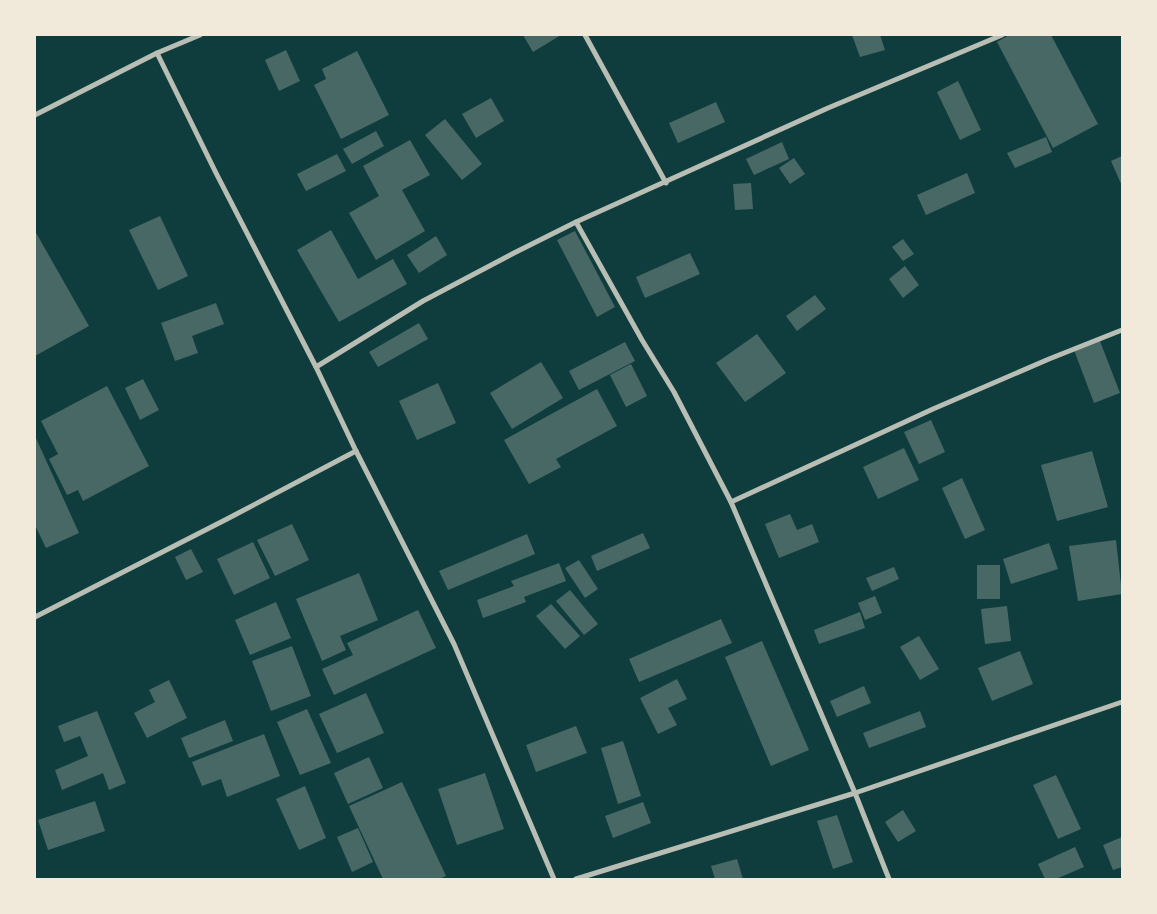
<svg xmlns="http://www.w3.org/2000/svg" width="1157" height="914" font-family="'Public Sans',sans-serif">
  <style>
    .building { fill: #486865 }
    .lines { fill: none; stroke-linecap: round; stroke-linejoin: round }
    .minor { stroke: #b8beb3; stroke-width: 5 }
  </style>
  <rect width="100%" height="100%" fill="#0f3d3e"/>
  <!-- building -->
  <g class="building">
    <path d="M523 35H561L533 52Z"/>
    <path d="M852 35H880L885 50 860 57Z"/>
    <path d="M1009 35H1051L1098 124 1053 148 997 42Z"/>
    <path d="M286 50 300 81 279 91 265 60Z"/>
    <path d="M357 51 389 115 341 139 314 85 326 79 322 69Z"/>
    <path d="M958 81 981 130 960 140 937 92Z"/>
    <path d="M491 98 504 121 476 138 462 114Z"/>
    <path d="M716 102 725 122 678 143 669 123Z"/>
    <path d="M445 119 482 164 462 180 425 135Z"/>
    <path d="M376 131 384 146 352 164 343 149Z"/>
    <path d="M1046 137 1052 152 1015 168 1007 153Z"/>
    <path d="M410 140 430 175 402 190 425 231 376 260 349 213 379 196 363 166Z"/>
    <path d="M782 142 789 159 754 175 746 159Z"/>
    <path d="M337 154 346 171 306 191 297 174Z"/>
    <path d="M1122 156V186L1111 161Z"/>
    <path d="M794 158 805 174 790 184 779 168Z"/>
    <path d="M967 173 975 193 926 215 917 195Z"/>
    <path d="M751 183 753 209 735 210 733 184Z"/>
    <path d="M160 216 188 276 158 290 129 230Z"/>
    <path d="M331 230 358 279 393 259 407 284 339 322 297 250Z"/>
    <path d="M35 231 89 326 35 356Z"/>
    <path d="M575 231 615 307 597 317 557 240Z"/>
    <path d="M436 236 447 255 419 273 407 255Z"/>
    <path d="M903 239 914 254 903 261 892 247Z"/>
    <path d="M690 253 700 274 645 298 636 277Z"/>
    <path d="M905 266 919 285 903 298 889 279Z"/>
    <path d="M815 295 826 309 797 331 786 316Z"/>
    <path d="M216 303 224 324 192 336 198 353 175 361 161 323Z"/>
    <path d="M419 323 428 339 378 367 369 352Z"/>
    <path d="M757 334 786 373 745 402 716 363Z"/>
    <path d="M1100 341 1120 393 1094 403 1074 350Z"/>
    <path d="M625 342 635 361 579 390 569 371Z"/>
    <path d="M541 362 563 398 512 429 490 393Z"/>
    <path d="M631 364 647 396 626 407 610 375Z"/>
    <path d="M143 379 159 410 140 420 125 388Z"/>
    <path d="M438 383 456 423 417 440 399 401Z"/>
    <path d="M107 386 149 466 83 501 78 490 67 495 49 459 58 454 41 421Z"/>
    <path d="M597 389 617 426 556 459 561 467 529 484 504 440Z"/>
    <path d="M931 420 945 452 919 464 904 432Z"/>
    <path d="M35 436 79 533 46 548 35 525Z"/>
    <path d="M904 448 919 480 878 499 863 467Z"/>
    <path d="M1092 451 1108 507 1057 521 1041 465Z"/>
    <path d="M962 478 985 530 965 539 942 488Z"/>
    <path d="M790 514 797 530 812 524 819 542 779 558 765 524Z"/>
    <path d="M292 524 309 560 275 576 257 540Z"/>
    <path d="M643 533 650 548 597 571 591 556Z"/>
    <path d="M527 534 535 554 448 590 439 571Z"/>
    <path d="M1116 540 1122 594 1078 601 1069 546Z"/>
    <path d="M253 542 270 578 234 595 217 559Z"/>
    <path d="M1049 543 1058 569 1011 584 1003 559Z"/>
    <path d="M191 549 203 572 186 580 175 557Z"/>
    <path d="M579 560 598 589 585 598 565 568Z"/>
    <path d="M559 563 566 581 524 597 526 602 483 618 477 600 514 586 511 581Z"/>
    <rect x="977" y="565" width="23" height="34"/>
    <path d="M894 567 899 579 872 591 866 578Z"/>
    <path d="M359 573 378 620 340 636 346 650 322 661 296 599Z"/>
    <path d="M570 590 598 624 584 635 556 601Z"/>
    <path d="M875 596 882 613 865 620 858 603Z"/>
    <path d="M276 602 291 638 250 655 235 620Z"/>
    <path d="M551 604 580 636 565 649 536 616Z"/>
    <path d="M1007 606 1011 641 985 644 981 609Z"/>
    <path d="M418 610 436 648 334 695 322 669 353 655 347 643Z"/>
    <path d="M860 612 865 628 819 644 814 630Z"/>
    <path d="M721 619 732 643 639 682 629 659Z"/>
    <path d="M919 636 939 669 920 680 900 647Z"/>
    <path d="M762 641 809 750 771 766 725 657Z"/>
    <path d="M292 646 311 696 271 711 252 661Z"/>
    <path d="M1020 651 1033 684 992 701 978 668Z"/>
    <path d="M677 679 687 699 668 708 677 725 658 734 640 698Z"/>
    <path d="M169 680 187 718 147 738 134 713 155 702 149 690Z"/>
    <path d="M864 686 871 703 837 717 830 701Z"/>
    <path d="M366 693 384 733 337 753 319 714Z"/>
    <path d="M307 709 331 763 300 775 277 722Z"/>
    <path d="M97 711 126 783 109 790 103 773 62 790 55 770 88 756 80 736 64 742 58 726Z"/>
    <path d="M920 711 926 727 869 748 863 733Z"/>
    <path d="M225 720 233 741 189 758 181 738Z"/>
    <path d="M576 726 587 753 536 772 526 745Z"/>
    <path d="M264 734 280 776 227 797 221 779 202 786 192 762Z"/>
    <path d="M623 741 641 796 618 804 601 748Z"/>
    <path d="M369 757 383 788 348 804 334 773Z"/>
    <path d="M485 773 504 829 457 845 438 789Z"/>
    <path d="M1056 775 1081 829 1058 839 1033 785Z"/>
    <path d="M402 782 446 876 439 879H383L349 806Z"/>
    <path d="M305 786 326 838 299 850 276 799Z"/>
    <path d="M95 801 105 831 48 850 38 820Z"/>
    <path d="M643 802 651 823 613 838 605 816Z"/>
    <path d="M903 810 916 831 898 842 885 822Z"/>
    <path d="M837 815 853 862 833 869 817 821Z"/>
    <path d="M358 828 373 862 352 872 337 837Z"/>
    <path d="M1122 837V867L1113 870 1103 845Z"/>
    <path d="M1075 847 1084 867 1056 879H1045L1038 864Z"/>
    <path d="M737 859 743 879H715L711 866Z"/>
  </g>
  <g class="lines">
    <!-- minor -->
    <g class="minor">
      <path d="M585 35 666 183"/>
      <path d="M157 53 216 173 316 367 356 451 454 644 554 879"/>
      <path d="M35 115 157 53 200 35"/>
      <path d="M576 222 642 340 674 392 731 502 855 793 889 879"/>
      <path d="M316 367 423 301 514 253 576 222 828 108 1002 35"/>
      <path d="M731 502 933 409 1049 359 1122 330"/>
      <path d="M35 617 227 519 356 451"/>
      <path d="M576 879 855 793 1122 702"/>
    </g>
  </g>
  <!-- border -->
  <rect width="1157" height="914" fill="none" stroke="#f1e9da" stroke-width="72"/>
</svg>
